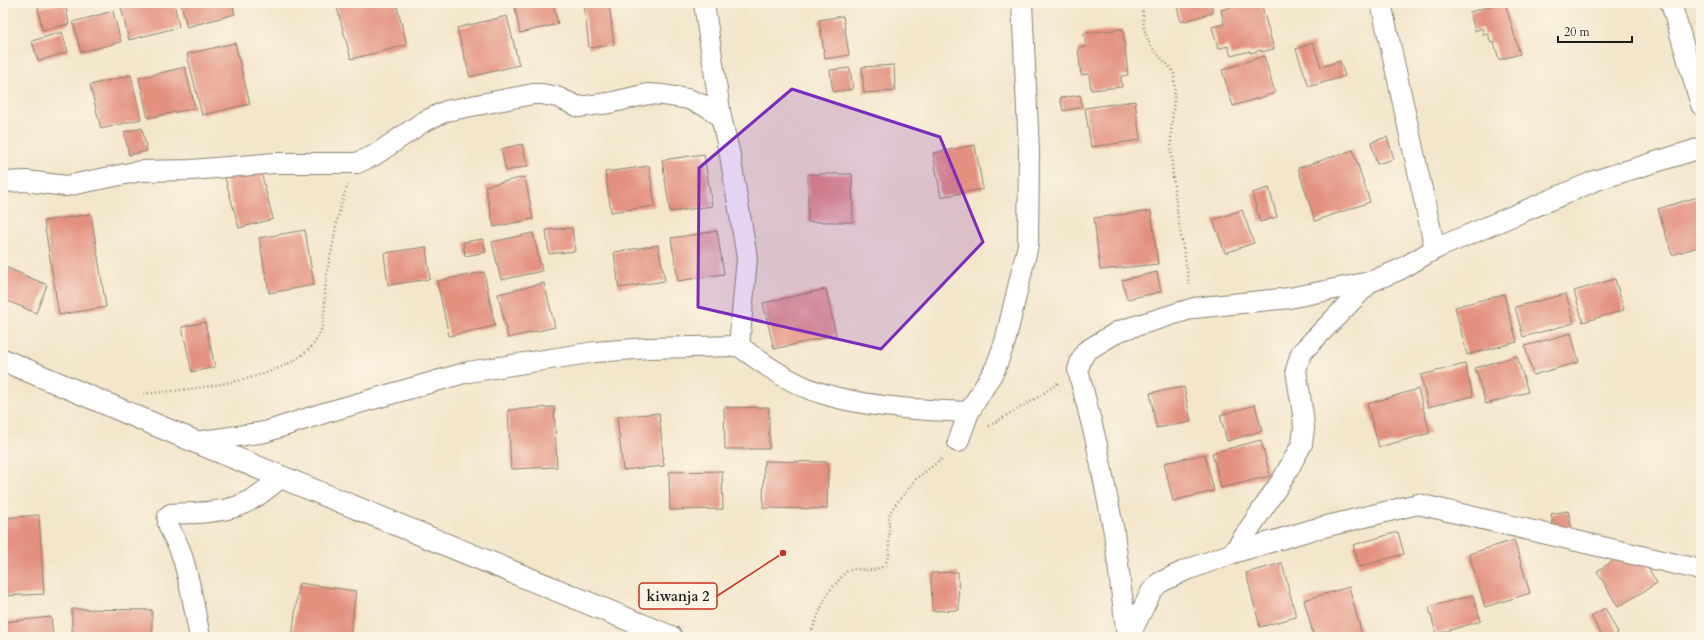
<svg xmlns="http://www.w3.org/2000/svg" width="1704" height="640" font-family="Cardo,serif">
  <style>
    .building { fill: #e3907f }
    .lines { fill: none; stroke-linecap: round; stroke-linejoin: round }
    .minor-casing { stroke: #888173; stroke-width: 22 }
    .tertiary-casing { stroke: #888173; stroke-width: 24 }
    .path { stroke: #888173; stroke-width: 2.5; stroke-dasharray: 1 3; stroke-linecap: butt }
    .minor { stroke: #fff; stroke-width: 20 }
    .tertiary { stroke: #fff; stroke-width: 22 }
    .marked { fill: #7b2cbf; fill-opacity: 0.2; stroke: #7b2cbf; stroke-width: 3; stroke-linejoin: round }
    .leader { fill: none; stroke: #c8321e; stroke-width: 1.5 }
    .callout-dot { fill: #c8321e; stroke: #fcf5e5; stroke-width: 1.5 }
    .callout { fill: #fcf5e5; stroke: #c8321e; stroke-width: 1.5 }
    .callout-label { font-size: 14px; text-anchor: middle; font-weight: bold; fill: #1c1c1c }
  </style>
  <rect width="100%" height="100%" fill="#fcf5e5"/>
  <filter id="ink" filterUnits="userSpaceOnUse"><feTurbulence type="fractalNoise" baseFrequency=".025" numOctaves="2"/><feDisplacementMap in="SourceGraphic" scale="8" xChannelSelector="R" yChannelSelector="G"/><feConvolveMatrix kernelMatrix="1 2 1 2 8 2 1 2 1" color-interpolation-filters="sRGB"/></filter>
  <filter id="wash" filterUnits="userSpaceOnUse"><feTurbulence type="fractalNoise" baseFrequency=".012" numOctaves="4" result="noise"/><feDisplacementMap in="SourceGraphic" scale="16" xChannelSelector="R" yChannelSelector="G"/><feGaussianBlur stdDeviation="0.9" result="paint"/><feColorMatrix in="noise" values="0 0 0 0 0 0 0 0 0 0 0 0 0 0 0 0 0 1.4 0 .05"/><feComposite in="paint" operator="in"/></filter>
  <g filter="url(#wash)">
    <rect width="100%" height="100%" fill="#f3e6ca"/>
    <g id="blocks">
      <!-- building -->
      <g class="building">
        <path d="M65 3 69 24 42 30 38 8Z"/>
        <path d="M120 3H174L179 27 129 40Z"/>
        <path d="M181 3H232L235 14 187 27Z"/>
        <path d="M339 3H396L407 45 351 59 336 4Z"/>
        <path d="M514 3H553L558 24 520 33Z"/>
        <path d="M584 3H609L614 45 589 48Z"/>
        <path d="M1045 3H1059V4L1045 5Z"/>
        <path d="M1176 3H1211L1213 13 1181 22Z"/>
        <path d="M1246 3H1261L1274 49 1261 52V50L1250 53V51L1231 56 1228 46 1218 49 1212 27 1224 24 1221 10Z"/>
        <path d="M1500 3H1505L1520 54 1499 60 1494 42 1491 43 1488 34 1484 35 1482 28 1475 31 1470 12Z"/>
        <path d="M113 11 121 42 81 52 73 22Z"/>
        <path d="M507 16 519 65 470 77 457 28Z"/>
        <path d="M843 16 849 55 825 59 819 20Z"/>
        <path d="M1123 29 1128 75 1121 76 1122 87 1091 90 1089 74 1081 75 1078 48 1086 47 1084 33Z"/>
        <path d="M62 32 68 52 38 61 32 41Z"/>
        <path d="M235 43 250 104 202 115 187 54Z"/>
        <path d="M1313 43 1321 67 1340 61 1345 76 1309 87 1296 49Z"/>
        <path d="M1264 56 1275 93 1233 106 1222 70Z"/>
        <path d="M894 65 895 91 864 93 862 67Z"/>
        <path d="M185 67 195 108 148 118 139 78Z"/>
        <path d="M850 68 853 89 833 92 830 70Z"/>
        <path d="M131 75 141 119 101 129 90 85Z"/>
        <path d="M1080 95 1082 107 1063 111 1060 98Z"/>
        <path d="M1135 101 1140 140 1091 147 1085 108Z"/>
        <path d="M142 128 147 151 129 155 124 132Z"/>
        <path d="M1387 137 1394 159 1377 164 1371 142Z"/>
        <path d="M522 144 528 166 506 171 501 149Z"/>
        <path d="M975 145 983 189 941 197 933 153Z"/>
        <path d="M1353 150 1370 202 1315 221 1298 168Z"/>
        <path d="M704 154 712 206 670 212 662 160Z"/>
        <path d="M649 166 655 206 611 212 605 172Z"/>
        <path d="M260 168 273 219 239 228 225 178Z"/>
        <path d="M808 174H852L853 222H808Z"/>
        <path d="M525 177 533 219 494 227 485 186Z"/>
        <path d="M1269 188 1277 217 1260 222 1252 193Z"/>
        <path d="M1701 196V246L1672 255 1658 209Z"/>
        <path d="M1242 210 1254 243 1225 253 1213 220Z"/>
        <path d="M1151 211 1158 264 1100 270 1094 218Z"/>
        <path d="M91 214 106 307 59 315 44 221Z"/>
        <path d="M572 228 575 251 549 254 546 230Z"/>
        <path d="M305 230 314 285 269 293 259 238Z"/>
        <path d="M717 231 724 274 678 281 671 238Z"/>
        <path d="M533 233 542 271 501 280 492 242Z"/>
        <path d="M483 239 486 252 465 256 463 242Z"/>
        <path d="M658 245 665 281 619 288 614 252Z"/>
        <path d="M426 247 430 279 388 285 384 253Z"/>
        <path d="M3 266 47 285 36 313 3 299Z"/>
        <path d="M484 272 495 326 449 336 437 281Z"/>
        <path d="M1157 272 1161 292 1127 299 1122 280Z"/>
        <path d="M1615 279 1624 310 1583 322 1574 291Z"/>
        <path d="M544 283 555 327 508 338 498 294Z"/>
        <path d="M826 289 836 335 774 349 763 303Z"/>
        <path d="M1504 294 1517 342 1467 355 1455 307Z"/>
        <path d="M1566 294 1574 323 1523 337 1515 307Z"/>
        <path d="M205 322 215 367 192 372 182 327Z"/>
        <path d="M1571 333 1579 362 1533 375 1525 346Z"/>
        <path d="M1517 356 1528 392 1486 404 1475 368Z"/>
        <path d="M1465 364 1473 396 1428 407 1421 375Z"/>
        <path d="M1184 387 1191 422 1156 428 1150 393Z"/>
        <path d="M1418 389 1430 433 1379 447 1367 404Z"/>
        <path d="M1255 405 1262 431 1227 441 1220 415Z"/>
        <path d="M554 407 557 467 511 469 508 410Z"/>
        <path d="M769 407V449H725L724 408Z"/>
        <path d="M659 413 664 466 623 470 617 417Z"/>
        <path d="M1261 440 1270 476 1221 488 1212 453Z"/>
        <path d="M1205 454 1214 491 1173 501 1164 463Z"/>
        <path d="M764 461 828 462 827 509 763 508Z"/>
        <path d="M722 471 723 509 670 510 669 472Z"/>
        <path d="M1568 511 1573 535 1556 539 1551 514Z"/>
        <path d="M39 515 44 594 3 596V518Z"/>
        <path d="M1398 532 1404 554 1359 567 1353 545Z"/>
        <path d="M1514 540 1530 593 1485 607 1469 554Z"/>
        <path d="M1636 547 1657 583 1618 607 1597 571Z"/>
        <path d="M1282 563 1296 617 1260 627 1246 573Z"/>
        <path d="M958 572 959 610 932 611 931 573Z"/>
        <path d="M299 583 356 591 350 637H292Z"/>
        <path d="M1349 587 1362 635 1354 637H1314L1304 600Z"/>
        <path d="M1473 595 1481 621 1436 634 1429 607Z"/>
        <path d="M1605 608 1618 633 1612 637H1603L1591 616Z"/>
        <path d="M72 609 152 610V637H72Z"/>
        <path d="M51 617 53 637H3V622Z"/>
        <path d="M273 633 288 635V637H273Z"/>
      </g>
    </g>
  </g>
  <g filter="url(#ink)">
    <use href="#blocks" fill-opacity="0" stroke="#888173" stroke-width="1"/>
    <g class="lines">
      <!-- minor casing -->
      <g class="minor-casing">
        <g id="minor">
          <path d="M704 3 721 117"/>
          <path d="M1381 3 1435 249"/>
          <path d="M1671 3 1701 105"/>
          <path d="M3 182 26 181 66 186 140 171 191 170 275 163H357L375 155 423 122 446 111 533 94H542L557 97 579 107 609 103 648 94 663 95 688 99 708 107 721 117 730 155 747 258 739 346 648 348 595 352 468 372 324 413 265 432 196 442"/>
          <path d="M739 346C759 361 783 378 807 388 853 407 919 410 969 412"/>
          <path d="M958 442 969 412 995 369 1005 342 1028 245 1029 151 1022 3"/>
          <path d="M1233 553 1284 477 1302 444 1304 428 1303 415 1296 370 1301 353 1370 282"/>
          <path d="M200 637C194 608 190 578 180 550 177 541 165 525 168 516L171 514C192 513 215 513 235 507 252 502 268 488 282 477"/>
          <path d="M1127 637 1114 532 1096 441 1078 370 1081 360 1086 351 1119 331 1194 308 1289 298 1370 282 1401 269 1435 249 1597 180 1701 148"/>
          <path d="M1129 637 1151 592 1159 583 1184 571 1233 553 1311 530 1418 504 1701 570"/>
        </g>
      </g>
      <!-- tertiary casing -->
      <g class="tertiary-casing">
        <path id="tertiary" d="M3 360 196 442 671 637"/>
      </g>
      <!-- path -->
      <g class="path">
        <path d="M1143 3C1142 20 1143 34 1153 49 1160 58 1169 64 1174 73 1176 94 1172 114 1171 135 1171 186 1181 236 1190 287"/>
        <path d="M144 394C189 389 306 381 321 330 326 314 324 296 326 279 327 269 330 259 332 249 336 227 339 206 348 185"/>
        <path d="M989 426 1040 396 1059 382"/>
        <path d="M809 637 827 594 846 572 853 569 873 570 885 566 889 554V516L892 509 916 479 943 458"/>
      </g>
      <!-- minor -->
      <use href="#minor" class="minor"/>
      <!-- tertiary -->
      <use href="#tertiary" class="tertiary"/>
    </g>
  </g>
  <!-- marked area -->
  <path class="marked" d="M792 89 940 137 983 242 881 349 698 307 699 168Z"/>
  <!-- callouts -->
  <path class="leader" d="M783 553L717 596"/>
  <circle class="callout-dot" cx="783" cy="553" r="4"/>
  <rect class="callout" x="639" y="583" width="78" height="26" rx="4"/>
  <g class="callout-label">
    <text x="678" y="601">kiwanja 2</text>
  </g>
  <!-- margin -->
  <rect width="1704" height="640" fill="none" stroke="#fcf5e5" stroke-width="16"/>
  <!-- scale -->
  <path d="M1558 36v6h74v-6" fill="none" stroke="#1c1c1c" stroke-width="2"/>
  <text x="1564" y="36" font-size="12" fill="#1c1c1c" stroke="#fcf5e5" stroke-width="3" paint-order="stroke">20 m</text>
</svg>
